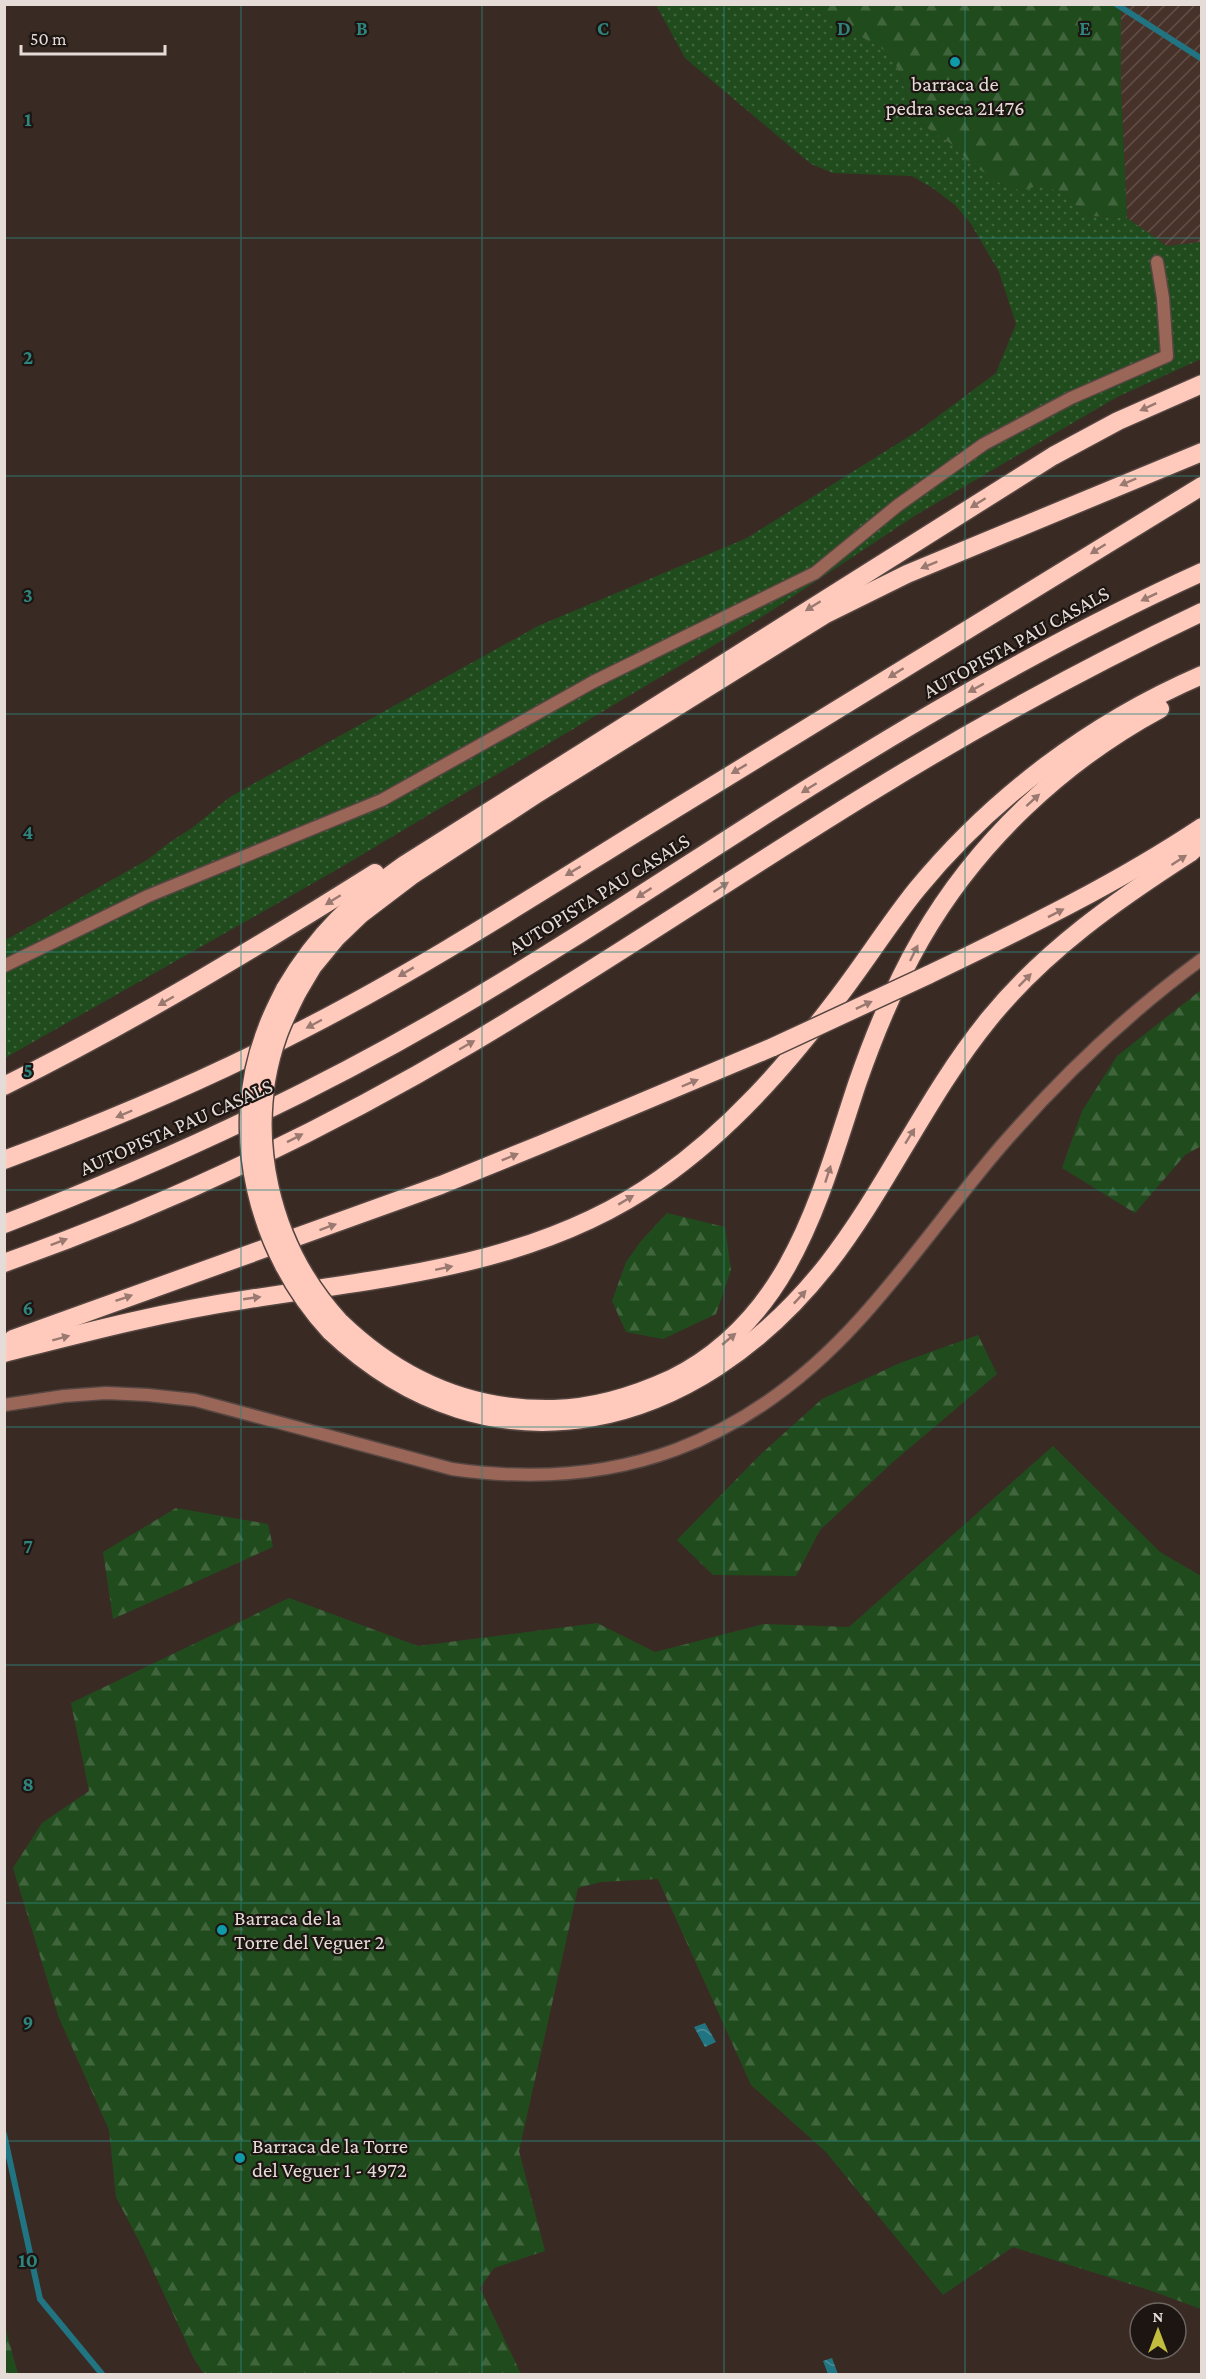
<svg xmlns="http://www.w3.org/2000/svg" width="1206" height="2379" font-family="'Crimson Pro',serif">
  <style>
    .industrial { fill: url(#industrial-furrows) }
    .grass { fill: url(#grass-dots) }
    .forest { fill: url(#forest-firs) }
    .water { fill: url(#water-waves) }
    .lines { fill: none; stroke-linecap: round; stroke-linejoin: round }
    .stream { stroke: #217481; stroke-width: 6 }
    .street-casing { stroke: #554641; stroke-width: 15 }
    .highway-casing { stroke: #554641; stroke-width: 21 }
    .street { stroke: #9a6658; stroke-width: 12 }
    .highway { stroke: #ffcabc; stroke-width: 18 }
    .highway-bridge-casing { stroke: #554641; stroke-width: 21; stroke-linecap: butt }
    .highway-bridge { stroke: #ffcabc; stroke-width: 18 }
    .oneway { fill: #997970 }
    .grid { fill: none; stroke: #2f857e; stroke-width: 1.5; stroke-opacity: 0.55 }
    .culture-dot { fill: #0f9aa8; stroke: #1c1512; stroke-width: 2 }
    .labels { text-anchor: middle; stroke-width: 4.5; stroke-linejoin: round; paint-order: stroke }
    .poi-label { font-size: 21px; fill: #e5dbd7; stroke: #1c1512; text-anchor: start }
    .street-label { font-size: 21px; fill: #e5dbd7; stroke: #1c1512 }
    .grid-label { font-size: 20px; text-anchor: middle; font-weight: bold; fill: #2f857e; stroke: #1c1512; stroke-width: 4.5; stroke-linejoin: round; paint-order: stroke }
  </style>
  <defs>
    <pattern id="industrial-furrows" width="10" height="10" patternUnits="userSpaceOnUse" patternTransform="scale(1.5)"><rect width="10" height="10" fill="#47322a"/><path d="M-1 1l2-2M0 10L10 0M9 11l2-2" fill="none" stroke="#614f48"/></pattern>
    <pattern id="grass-dots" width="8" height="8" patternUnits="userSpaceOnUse" patternTransform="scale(1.5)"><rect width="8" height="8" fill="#204c1d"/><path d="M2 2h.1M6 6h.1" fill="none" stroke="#40653d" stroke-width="1.8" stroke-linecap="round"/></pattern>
    <pattern id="forest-firs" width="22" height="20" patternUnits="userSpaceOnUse" patternTransform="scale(1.5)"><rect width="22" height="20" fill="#204c1d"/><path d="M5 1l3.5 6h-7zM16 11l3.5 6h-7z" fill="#40653d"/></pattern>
    <pattern id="water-waves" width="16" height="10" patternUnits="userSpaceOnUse" patternTransform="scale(1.5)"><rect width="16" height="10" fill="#217481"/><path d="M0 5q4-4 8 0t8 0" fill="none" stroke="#4c8e98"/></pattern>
  </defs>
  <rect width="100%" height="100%" fill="#3a2a24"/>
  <!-- industrial -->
  <path class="industrial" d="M1121 5H1201V242L1167 246 1127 218 1121 88Z"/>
  <!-- grass -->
  <path class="grass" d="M656 5H811L826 16 884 50 896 65 910 105 921 124 956 147 968 162 1003 185 1023 191 1041 184 1059 192 1090 216 1127 218 1167 246 1201 242V359L1117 397 916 515 768 613 338 869 5 1058 4 941 147 860 170 842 192 828 230 797 253 784 538 626 747 538 921 429 996 373 1016 324 999 272 971 224 955 205 934 189 912 176 833 173 811 164 685 58Z"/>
  <!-- forest -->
  <g class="forest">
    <path d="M811 5H1121V88L1127 218 1090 216 1059 192 1041 184 1023 191 1003 185 968 162 956 147 921 124 910 105 896 65 884 50 826 16Z"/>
    <path d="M1201 990V1146L1185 1155 1135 1213 1062 1168 1082 1111 1117 1056Z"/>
    <path d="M667 1213 725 1227 731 1270 716 1314 663 1339 626 1332 612 1301 626 1262 641 1241Z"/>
    <path d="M978 1335 997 1374 893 1462 820 1530 796 1576 713 1575 677 1540 760 1455 822 1399 900 1363Z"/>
    <path d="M1053 1446 1160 1552 1201 1576V2309L1149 2290 1013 2247 943 2295 825 2151 751 2085 658 1879 601 1882 578 1888 519 2151 545 2251 494 2268 480 2288 521 2374H204L194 2359 143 2249 116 2197 109 2130 59 2018 13 1868 42 1823 89 1791 71 1703 289 1598 418 1646 597 1623 655 1652 764 1624 849 1627Z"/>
    <path d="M176 1508 268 1524 273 1547 113 1619 103 1552Z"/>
    <path d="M5 2327 18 2374H5Z"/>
  </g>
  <!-- water -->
  <g class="water">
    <path d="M705 2023 716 2042 705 2047 694 2027Z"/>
    <path d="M832 2358 838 2374H828L823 2361Z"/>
  </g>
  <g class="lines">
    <!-- stream -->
    <g class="stream">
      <path d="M1116 4 1202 59"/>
      <path d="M4 2134 40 2299 102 2374"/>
    </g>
    <!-- street casing -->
    <g class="street-casing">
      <g id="street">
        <path d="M4 966 148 896 382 800 593 682 815 573 897 506 984 444 1071 398 1167 356 1163 298 1157 262"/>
        <path d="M4 1405 64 1396 106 1393 148 1395 195 1400 452 1469C618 1493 748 1443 860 1319 910 1264 953 1202 1002 1145 1062 1076 1128 1013 1202 959"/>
      </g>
    </g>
    <!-- highway casing -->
    <g class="highway-casing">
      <g id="highway">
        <path d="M928 975C1021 930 1115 885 1202 827"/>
        <path d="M285 989C318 933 352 902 404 865L1053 456 1118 421 1202 384"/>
        <path d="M297 993 313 966 336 938 361 914 411 876 535 795 824 615 907 574 1202 452"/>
        <path d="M4 1086C133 1022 254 949 375 873"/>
        <path d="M4 1160C106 1122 206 1080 302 1030 433 963 557 881 683 804 856 698 1029 592 1202 486"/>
        <path d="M4 1224C154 1166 299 1100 439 1019 552 954 660 882 770 812 909 724 1052 640 1202 572"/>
        <path d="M4 1263C165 1206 323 1131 470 1044 607 963 740 872 876 789 982 724 1090 665 1202 612"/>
        <path d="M340 1322C399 1379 471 1411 554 1409 595 1408 634 1396 671 1379 790 1320 819 1199 857 1084 874 1035 895 984 921 939 977 842 1062 762 1160 709"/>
        <path d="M330 1331C493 1485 697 1430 827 1265 887 1188 927 1095 989 1019 1045 950 1117 900 1190 853L1202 842"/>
        <path d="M13 1339 441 1185 542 1144 773 1047"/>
        <path d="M4 1353C83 1333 163 1312 243 1300 387 1277 538 1266 660 1179 730 1130 785 1067 836 1000 864 964 888 925 917 889 993 797 1091 723 1202 675"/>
      </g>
    </g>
    <!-- street -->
    <use href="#street" class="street"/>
    <!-- highway -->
    <use href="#highway" class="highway"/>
    <!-- highway-bridge casing -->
    <g class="highway-bridge-casing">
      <g id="highway-bridge">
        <path d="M285 989C278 1003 271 1016 266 1031 227 1132 257 1252 330 1331"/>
        <path d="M297 993C290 1007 283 1021 278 1035 243 1134 270 1246 340 1322"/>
        <path d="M773 1047 928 975"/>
      </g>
    </g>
    <!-- highway-bridge -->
    <use href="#highway-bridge" class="highway-bridge"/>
  </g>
  <!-- one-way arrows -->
  <defs><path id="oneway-solid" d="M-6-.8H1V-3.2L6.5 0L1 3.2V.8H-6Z" transform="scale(1.5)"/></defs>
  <g class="oneway">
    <use href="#oneway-solid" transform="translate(1148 407) rotate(155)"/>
    <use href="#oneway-solid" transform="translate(1128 482) rotate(157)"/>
    <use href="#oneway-solid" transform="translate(978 503) rotate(148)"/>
    <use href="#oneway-solid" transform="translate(1098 549) rotate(148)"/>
    <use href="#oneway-solid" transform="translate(929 565) rotate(158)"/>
    <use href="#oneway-solid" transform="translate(1149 597) rotate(154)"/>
    <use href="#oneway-solid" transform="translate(813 606) rotate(148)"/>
    <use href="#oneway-solid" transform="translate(896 673) rotate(148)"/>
    <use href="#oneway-solid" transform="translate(976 688) rotate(151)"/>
    <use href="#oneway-solid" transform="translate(739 769) rotate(149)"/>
    <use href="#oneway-solid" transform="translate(809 788) rotate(148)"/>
    <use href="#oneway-solid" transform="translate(1033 800) rotate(-42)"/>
    <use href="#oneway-solid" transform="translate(1179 860) rotate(-33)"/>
    <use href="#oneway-solid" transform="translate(573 871) rotate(149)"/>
    <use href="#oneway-solid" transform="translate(721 887) rotate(-33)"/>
    <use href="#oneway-solid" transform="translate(644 893) rotate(147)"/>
    <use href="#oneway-solid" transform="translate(333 900) rotate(148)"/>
    <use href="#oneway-solid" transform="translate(1056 913) rotate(-27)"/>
    <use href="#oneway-solid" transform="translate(914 953) rotate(-64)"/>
    <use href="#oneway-solid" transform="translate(406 972) rotate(149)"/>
    <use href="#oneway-solid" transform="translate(1025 980) rotate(-45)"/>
    <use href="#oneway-solid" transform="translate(166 1001) rotate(150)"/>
    <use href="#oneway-solid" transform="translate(864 1005) rotate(-25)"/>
    <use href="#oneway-solid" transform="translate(314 1024) rotate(152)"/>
    <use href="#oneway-solid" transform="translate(467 1045) rotate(-30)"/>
    <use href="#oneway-solid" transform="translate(690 1083) rotate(-23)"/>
    <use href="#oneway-solid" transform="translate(124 1114) rotate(157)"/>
    <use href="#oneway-solid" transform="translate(910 1136) rotate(-58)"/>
    <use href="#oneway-solid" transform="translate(295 1138) rotate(-27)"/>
    <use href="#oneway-solid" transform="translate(510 1157) rotate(-22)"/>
    <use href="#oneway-solid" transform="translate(828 1174) rotate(-72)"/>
    <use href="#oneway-solid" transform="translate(626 1200) rotate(-31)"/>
    <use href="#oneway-solid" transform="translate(328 1227) rotate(-20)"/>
    <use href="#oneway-solid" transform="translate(59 1242) rotate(-21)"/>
    <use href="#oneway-solid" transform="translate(444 1268) rotate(-12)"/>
    <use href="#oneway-solid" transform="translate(800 1297) rotate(-47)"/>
    <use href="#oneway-solid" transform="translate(124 1298) rotate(-19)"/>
    <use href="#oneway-solid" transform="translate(252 1298) rotate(-8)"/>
    <use href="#oneway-solid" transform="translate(61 1338) rotate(-15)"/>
    <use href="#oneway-solid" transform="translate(729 1339) rotate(-40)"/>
  </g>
  <!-- grid -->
  <path class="grid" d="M241 4V2374M482 4V2374M724 4V2374M965 4V2374M4 238H1202M4 476H1202M4 714H1202M4 952H1202M4 1190H1202M4 1427H1202M4 1665H1202M4 1903H1202M4 2141H1202"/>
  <!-- markers -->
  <g class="culture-dot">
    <circle cx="955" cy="62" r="6"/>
    <circle cx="222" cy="1930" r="6"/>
    <circle cx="240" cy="2158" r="6"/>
  </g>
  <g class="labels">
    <!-- poi labels -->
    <g class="poi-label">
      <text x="955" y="91" text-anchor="middle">barraca de<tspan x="955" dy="24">pedra seca 21476</tspan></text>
      <text x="234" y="1925">Barraca de la<tspan x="234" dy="24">Torre del Veguer 2</tspan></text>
      <text x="252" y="2153">Barraca de la Torre<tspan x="252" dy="24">del Veguer 1 - 4972</tspan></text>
    </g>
    <!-- street labels -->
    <g class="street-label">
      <text transform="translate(1016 642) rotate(-29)" y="7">AUTOPISTA PAU CASALS</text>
      <text transform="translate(599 894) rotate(-32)" y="7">AUTOPISTA PAU CASALS</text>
      <text transform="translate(176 1127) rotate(-24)" y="7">AUTOPISTA PAU CASALS</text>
    </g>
  </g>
  <g class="grid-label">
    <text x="362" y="35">B</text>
    <text x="603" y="35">C</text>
    <text x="844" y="35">D</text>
    <text x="1085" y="35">E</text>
    <text x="28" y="126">1</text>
    <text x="28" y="364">2</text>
    <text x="28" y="602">3</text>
    <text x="28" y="839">4</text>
    <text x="28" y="1077">5</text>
    <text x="28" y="1315">6</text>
    <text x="28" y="1553">7</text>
    <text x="28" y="1791">8</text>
    <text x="28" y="2029">9</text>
    <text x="28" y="2267">10</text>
  </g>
  <!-- border -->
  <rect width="1206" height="2379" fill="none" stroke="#e5dbd7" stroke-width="12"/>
  <!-- north arrow -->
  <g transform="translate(1158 2331)"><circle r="28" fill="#1c1512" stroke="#6c6461" stroke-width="1.5"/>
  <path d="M0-4.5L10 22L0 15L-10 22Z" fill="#c2bd3f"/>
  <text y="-9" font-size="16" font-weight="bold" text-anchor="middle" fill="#e5dbd7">N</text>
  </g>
  <!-- scale -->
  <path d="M21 45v9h144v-9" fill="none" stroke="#e5dbd7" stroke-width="3"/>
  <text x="30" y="45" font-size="18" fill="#e5dbd7" stroke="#1c1512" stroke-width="4.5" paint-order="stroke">50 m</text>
</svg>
